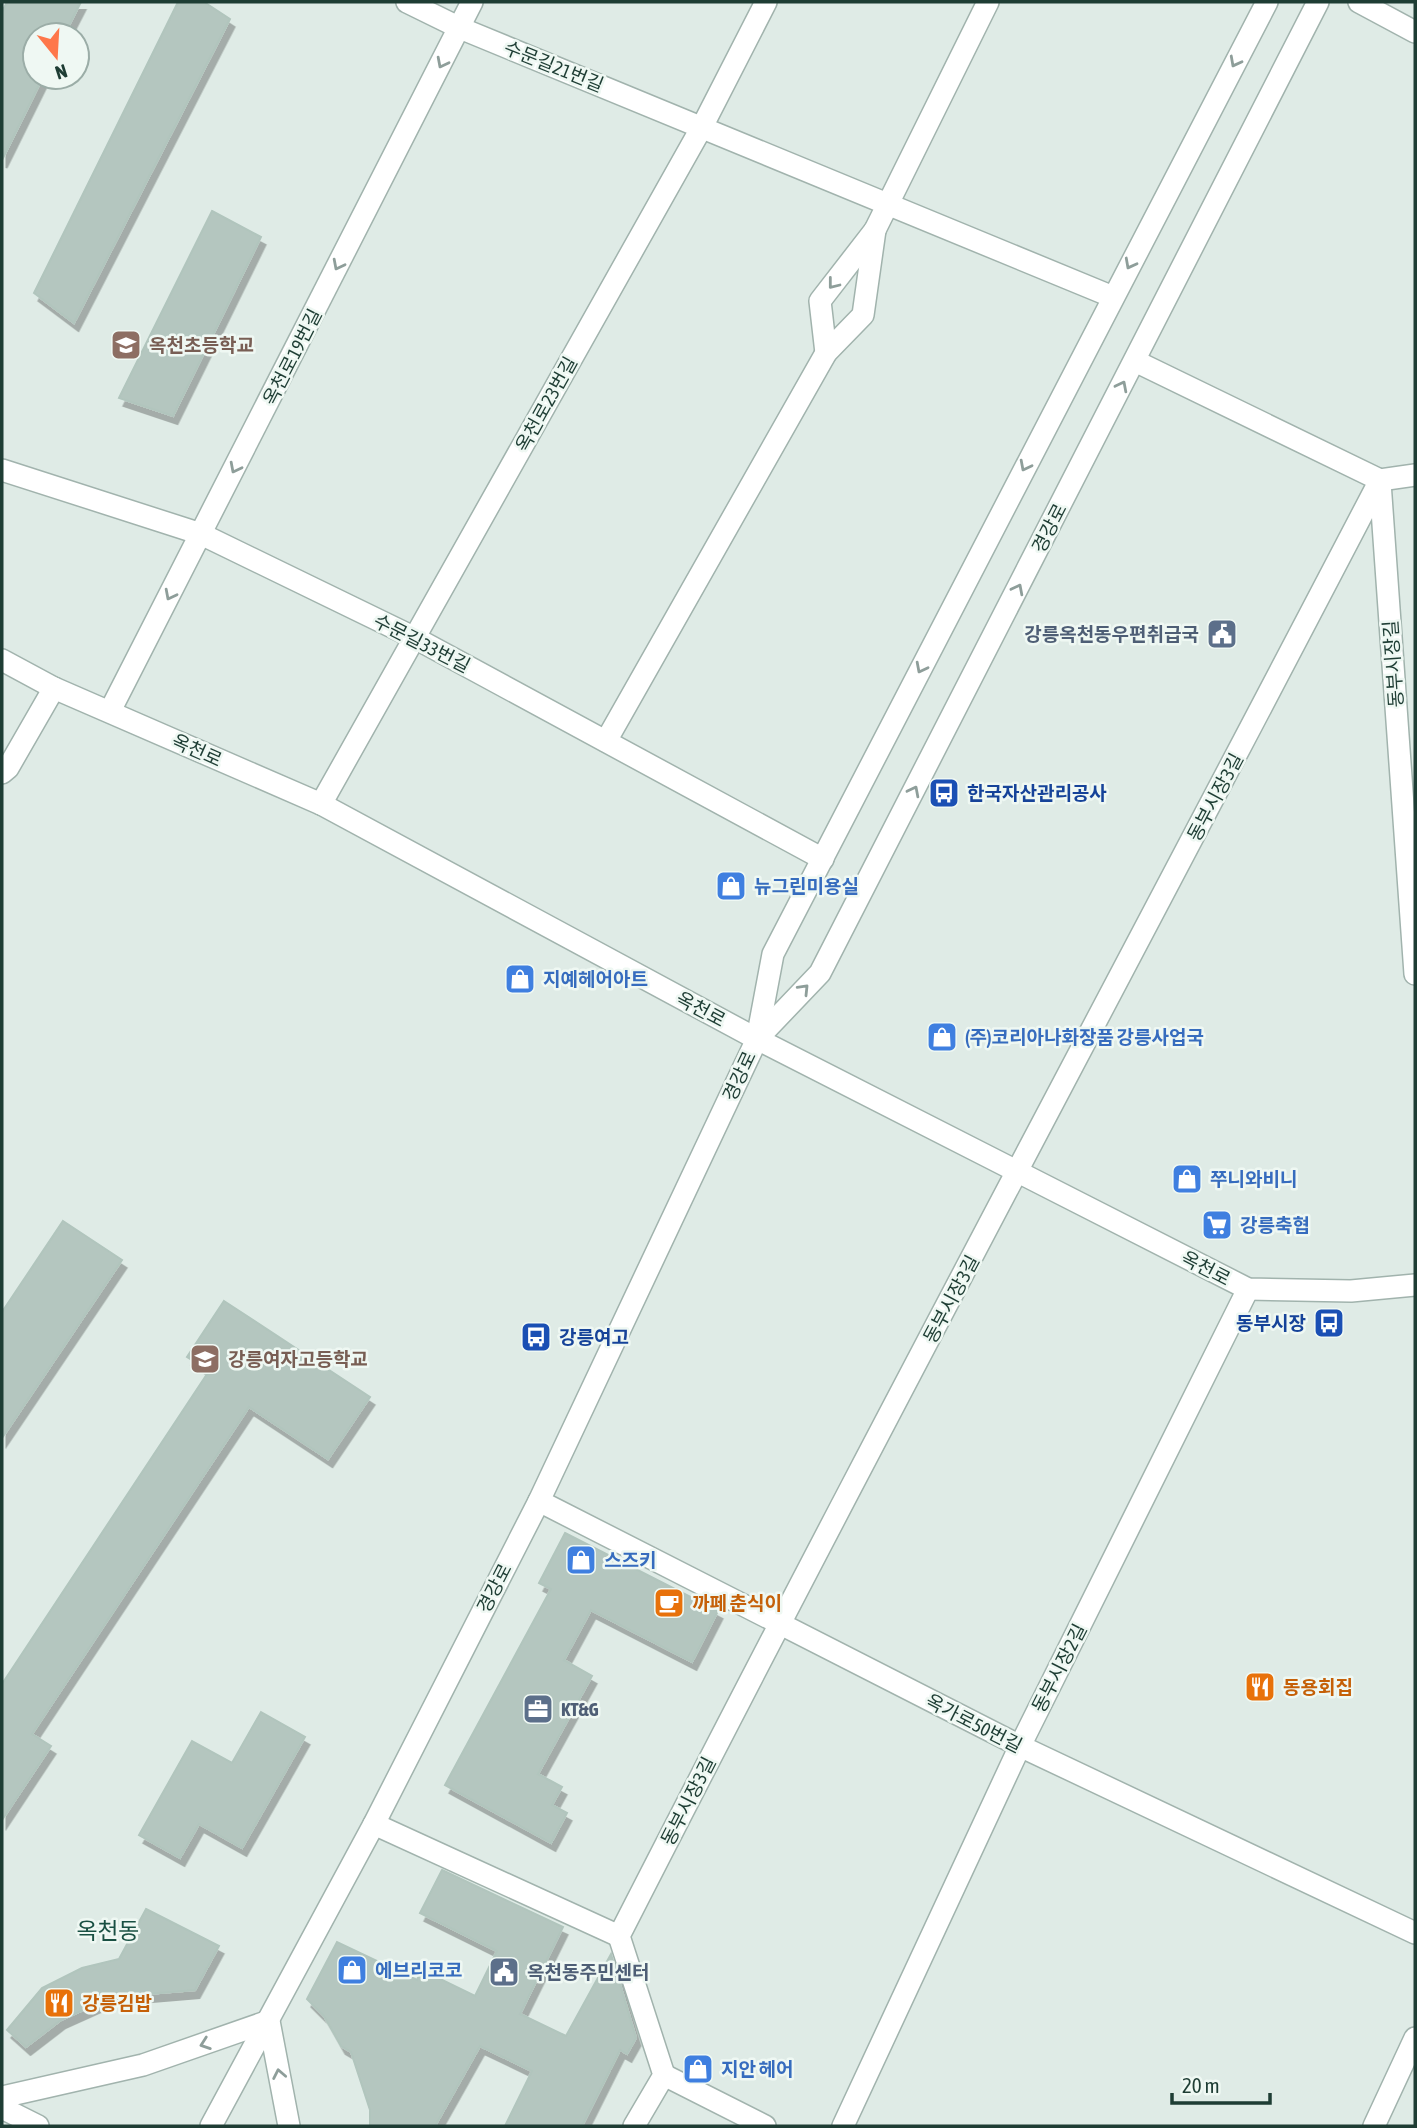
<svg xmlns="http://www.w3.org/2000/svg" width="1417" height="2128" font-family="'Asap Condensed','Noto Sans KR',sans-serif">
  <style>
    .building { fill: #b4c6bf; stroke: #b1c5bd; stroke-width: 2; filter: url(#shadow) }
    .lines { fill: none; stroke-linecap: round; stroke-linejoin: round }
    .minor-casing { stroke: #a1b3ad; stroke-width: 24 }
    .minor { stroke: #fff; stroke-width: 21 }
    .oneway { stroke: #8e9e9a }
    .labels { text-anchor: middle; stroke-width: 5; stroke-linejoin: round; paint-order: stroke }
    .street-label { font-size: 19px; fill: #1e3d34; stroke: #eff8f3 }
    .education-label { font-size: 19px; font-weight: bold; fill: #785e54; stroke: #eff8f3; text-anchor: start }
    .service-label { font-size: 19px; font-weight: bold; fill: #4e5e75; stroke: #eff8f3; text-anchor: start }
    .transit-label { font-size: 19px; font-weight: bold; fill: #164399; stroke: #eff8f3; text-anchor: start }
    .shop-label { font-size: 19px; font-weight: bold; fill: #366cbe; stroke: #eff8f3; text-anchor: start }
    .food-label { font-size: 19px; font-weight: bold; fill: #c56008; stroke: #eff8f3; text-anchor: start }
    .quarter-label { font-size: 23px; fill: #195043; stroke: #eff8f3 }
  </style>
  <defs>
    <filter id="shadow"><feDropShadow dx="4.5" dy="8" stdDeviation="0" flood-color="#0004"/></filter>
  </defs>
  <rect width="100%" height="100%" fill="#dfebe6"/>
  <!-- building -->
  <g class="building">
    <path d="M7 2H81L64 35H35V77H43L2 160V12Z"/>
    <path d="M178 2H204L230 19 74 323 34 293Z"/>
    <path d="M212 211 261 237 173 416 119 398Z"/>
    <path d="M63 1221 122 1260 2 1438V1312Z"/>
    <path d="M224 1301 370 1397 328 1459 249 1407 32 1734 51 1746 2 1820V1684L209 1371 187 1357Z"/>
    <path d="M565 1533 718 1611 692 1662 591 1610 564 1660 592 1676 538 1774 562 1787 552 1805 567 1813 551 1843 445 1785 551 1589 539 1583Z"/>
    <path d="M261 1712 305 1737 242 1848 199 1824 180 1858 139 1835 192 1741 232 1763Z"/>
    <path d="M442 1870 563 1927 520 2014 566 2036 611 1954 636 2038 627 2054 620 2050 582 2126H505L532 2071 480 2046 435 2126H370V2110L351 2052 341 2046 324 2016 307 1999 337 1942 417 1980 422 1970 475 1996 497 1951 420 1913Z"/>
    <path d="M146 1909 219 1946 195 1990 112 1997 61 2020 26 2047 7 2030 42 1988 82 1968 119 1959Z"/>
  </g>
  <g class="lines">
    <!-- minor casing -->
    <g class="minor-casing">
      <g id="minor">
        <path d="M407 2 460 28 1113 297"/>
        <path d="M1359 2 1415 32"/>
        <path d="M826 353 820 301 875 230 988 2"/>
        <path d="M1135 361 1380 480 1415 475"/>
        <path d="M2 470 201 534 415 638 823 859"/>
        <path d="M1380 482 1415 974"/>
        <path d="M2 660 54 688 321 804 757 1039 1248 1289 1351 1291 1415 1285"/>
        <path d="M110 711 472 2"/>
        <path d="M606 741 826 353 863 315 875 230"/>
        <path d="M2 773 8 768 54 688"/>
        <path d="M321 804 703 125 766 2"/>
        <path d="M757 1039 820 973 1318 2"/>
        <path d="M539 1501 1020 1746 1415 1933"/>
        <path d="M374 1824 619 1936"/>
        <path d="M664 2075 765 2126"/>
        <path d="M2 2097 143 2065 269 2021 289 2126"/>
        <path d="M2 2108 38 2126"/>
        <path d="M211 2126 374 1824 539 1501 757 1039 773 954 1267 2"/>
        <path d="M634 2126 664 2075 619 1936C868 1448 1127 966 1380 480"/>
        <path d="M843 2126 1020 1746 1248 1289"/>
        <path d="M1374 2126 1415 2038"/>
      </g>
    </g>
    <!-- minor -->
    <use href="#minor" class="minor"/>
  </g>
  <!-- one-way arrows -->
  <defs><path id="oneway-chevron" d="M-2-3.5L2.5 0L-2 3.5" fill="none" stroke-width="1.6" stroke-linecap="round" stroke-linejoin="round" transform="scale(1.75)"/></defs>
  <g class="oneway">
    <use href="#oneway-chevron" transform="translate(1235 62) rotate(118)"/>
    <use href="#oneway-chevron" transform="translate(442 63) rotate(117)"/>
    <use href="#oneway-chevron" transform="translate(1130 264) rotate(118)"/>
    <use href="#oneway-chevron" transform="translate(338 265) rotate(117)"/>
    <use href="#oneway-chevron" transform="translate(833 284) rotate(128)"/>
    <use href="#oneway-chevron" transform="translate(1122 386) rotate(-63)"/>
    <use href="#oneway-chevron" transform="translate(1025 466) rotate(117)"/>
    <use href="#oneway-chevron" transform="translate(235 468) rotate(117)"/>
    <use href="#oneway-chevron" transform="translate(1018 589) rotate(-63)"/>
    <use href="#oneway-chevron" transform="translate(170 595) rotate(117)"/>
    <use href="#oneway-chevron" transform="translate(921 668) rotate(117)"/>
    <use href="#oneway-chevron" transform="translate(914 791) rotate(-63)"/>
    <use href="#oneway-chevron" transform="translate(804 989) rotate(-46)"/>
    <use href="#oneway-chevron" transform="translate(205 2044) rotate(161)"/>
    <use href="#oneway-chevron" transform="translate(279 2074) rotate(-101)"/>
  </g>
  <!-- icons -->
  <defs>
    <g id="school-square" transform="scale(1.575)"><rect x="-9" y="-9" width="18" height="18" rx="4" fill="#8d6e63" stroke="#eff8f3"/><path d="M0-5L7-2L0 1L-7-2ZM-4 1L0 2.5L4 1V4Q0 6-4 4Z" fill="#fff"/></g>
    <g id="civic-square" transform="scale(1.575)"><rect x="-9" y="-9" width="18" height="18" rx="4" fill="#5c6f8a" stroke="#eff8f3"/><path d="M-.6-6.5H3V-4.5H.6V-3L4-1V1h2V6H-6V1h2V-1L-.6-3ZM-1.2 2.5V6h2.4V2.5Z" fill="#fff"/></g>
    <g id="bus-square" transform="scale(1.575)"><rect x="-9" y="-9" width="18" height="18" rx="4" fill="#1a4fb4" stroke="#eff8f3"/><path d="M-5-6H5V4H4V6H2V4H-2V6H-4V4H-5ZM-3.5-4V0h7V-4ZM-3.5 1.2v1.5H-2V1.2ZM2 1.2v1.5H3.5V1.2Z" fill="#fff"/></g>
    <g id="shop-square" transform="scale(1.575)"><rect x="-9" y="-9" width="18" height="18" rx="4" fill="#3f7fe0" stroke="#eff8f3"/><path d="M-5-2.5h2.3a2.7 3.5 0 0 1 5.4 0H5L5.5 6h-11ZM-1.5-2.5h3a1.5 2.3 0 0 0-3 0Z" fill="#fff"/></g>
    <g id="supermarket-square" transform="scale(1.575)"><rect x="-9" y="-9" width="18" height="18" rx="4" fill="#3f7fe0" stroke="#eff8f3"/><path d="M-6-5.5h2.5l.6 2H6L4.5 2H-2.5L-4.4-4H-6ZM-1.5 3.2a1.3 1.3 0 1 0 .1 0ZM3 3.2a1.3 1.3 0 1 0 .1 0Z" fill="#fff"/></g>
    <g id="cafe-square" transform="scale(1.575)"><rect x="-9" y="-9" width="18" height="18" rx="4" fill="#e8710a" stroke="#eff8f3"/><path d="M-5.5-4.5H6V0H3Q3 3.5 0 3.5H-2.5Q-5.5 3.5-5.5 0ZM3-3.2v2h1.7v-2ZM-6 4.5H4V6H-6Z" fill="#fff"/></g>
    <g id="restaurant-square" transform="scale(1.575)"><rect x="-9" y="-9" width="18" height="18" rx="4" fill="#e8710a" stroke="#eff8f3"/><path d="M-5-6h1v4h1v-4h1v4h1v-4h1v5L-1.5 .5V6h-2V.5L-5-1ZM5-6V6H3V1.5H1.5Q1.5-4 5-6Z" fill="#fff"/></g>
    <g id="office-square" transform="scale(1.575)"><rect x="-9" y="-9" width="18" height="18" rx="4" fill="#5c6f8a" stroke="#eff8f3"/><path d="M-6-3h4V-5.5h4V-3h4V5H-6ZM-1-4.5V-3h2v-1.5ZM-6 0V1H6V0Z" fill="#fff"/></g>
  </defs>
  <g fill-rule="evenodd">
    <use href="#school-square" x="126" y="345"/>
    <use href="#civic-square" x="1222" y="634"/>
    <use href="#bus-square" x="944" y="793"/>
    <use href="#shop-square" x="731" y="886"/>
    <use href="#shop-square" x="520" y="979"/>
    <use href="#shop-square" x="942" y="1037"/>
    <use href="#shop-square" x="1187" y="1179"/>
    <use href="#supermarket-square" x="1217" y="1225"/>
    <use href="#bus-square" x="1329" y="1323"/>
    <use href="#bus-square" x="536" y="1337"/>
    <use href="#school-square" x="205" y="1359"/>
    <use href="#shop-square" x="581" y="1560"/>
    <use href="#cafe-square" x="669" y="1603"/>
    <use href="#restaurant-square" x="1260" y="1687"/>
    <use href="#office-square" x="538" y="1709"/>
    <use href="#shop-square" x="352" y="1970"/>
    <use href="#civic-square" x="504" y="1972"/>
    <use href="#restaurant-square" x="59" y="2003"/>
    <use href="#shop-square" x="698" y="2069"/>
  </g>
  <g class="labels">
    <!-- street labels -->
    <g class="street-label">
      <text transform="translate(554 66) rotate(22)" y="7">수문길21번길</text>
      <text transform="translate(292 357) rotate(-63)" y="7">옥천로19번길</text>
      <text transform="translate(546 404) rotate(-61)" y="7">옥천로23번길</text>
      <text transform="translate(1049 528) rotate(-63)" y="7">경강로</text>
      <text transform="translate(422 643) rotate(27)" y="7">수문길33번길</text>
      <text transform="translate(1393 664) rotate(-94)" y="7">동부시장길</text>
      <text transform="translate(197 750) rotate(24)" y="7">옥천로</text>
      <text transform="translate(1215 797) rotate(-62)" y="7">동부시장3길</text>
      <text transform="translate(701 1009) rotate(28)" y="7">옥천로</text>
      <text transform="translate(739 1076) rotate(-65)" y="7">경강로</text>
      <text transform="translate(1206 1268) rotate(27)" y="7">옥천로</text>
      <text transform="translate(951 1299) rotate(-62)" y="7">동부시장3길</text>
      <text transform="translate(494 1588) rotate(-63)" y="7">경강로</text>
      <text transform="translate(1059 1668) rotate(-63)" y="7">동부시장2길</text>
      <text transform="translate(974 1723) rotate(27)" y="7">옥가로50번길</text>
      <text transform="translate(688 1801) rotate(-63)" y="7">동부시장3길</text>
    </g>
    <!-- education labels -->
    <g class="education-label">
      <text x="149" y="352">옥천초등학교</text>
      <text x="228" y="1366">강릉여자고등학교</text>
    </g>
    <!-- service labels -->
    <g class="service-label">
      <text x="1199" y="641" text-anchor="end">강릉옥천동우편취급국</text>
      <text x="561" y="1716">KT&amp;G</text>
      <text x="527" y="1979">옥천동주민센터</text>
    </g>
    <!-- transit labels -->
    <g class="transit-label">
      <text x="967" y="800">한국자산관리공사</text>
      <text x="1306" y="1330" text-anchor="end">동부시장</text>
      <text x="559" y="1344">강릉여고</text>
    </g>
    <!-- shop labels -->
    <g class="shop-label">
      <text x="754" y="893">뉴그린미용실</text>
      <text x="543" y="986">지예헤어아트</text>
      <text x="965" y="1044">(주)코리아나화장품 강릉사업국</text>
      <text x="1210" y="1186">쭈니와비니</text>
      <text x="1240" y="1232">강릉축협</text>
      <text x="604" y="1567">스즈키</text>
      <text x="375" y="1977">에브리코코</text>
      <text x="721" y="2076">지안 헤어</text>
    </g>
    <!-- food labels -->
    <g class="food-label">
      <text x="692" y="1610">까페 춘식이</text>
      <text x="1283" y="1694">동용회집</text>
      <text x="82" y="2010">강릉김밥</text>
    </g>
    <!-- quarter labels -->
    <g class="quarter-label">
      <text x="108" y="1939">옥천동</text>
    </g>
  </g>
  <!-- border -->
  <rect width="1417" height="2128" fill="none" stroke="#1e3d34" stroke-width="7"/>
  <!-- north arrow -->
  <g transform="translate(56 56) rotate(162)"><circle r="33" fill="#eff8f3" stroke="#9bada7" stroke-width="2"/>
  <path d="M0-5L12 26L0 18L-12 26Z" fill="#fe774a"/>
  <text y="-10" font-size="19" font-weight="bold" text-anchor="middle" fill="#1e3d34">N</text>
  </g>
  <!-- scale -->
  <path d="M1172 2093v10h98v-10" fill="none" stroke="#1e3d34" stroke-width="3.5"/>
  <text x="1182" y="2093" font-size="21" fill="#1e3d34" stroke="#eff8f3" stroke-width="5" paint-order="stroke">20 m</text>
</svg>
